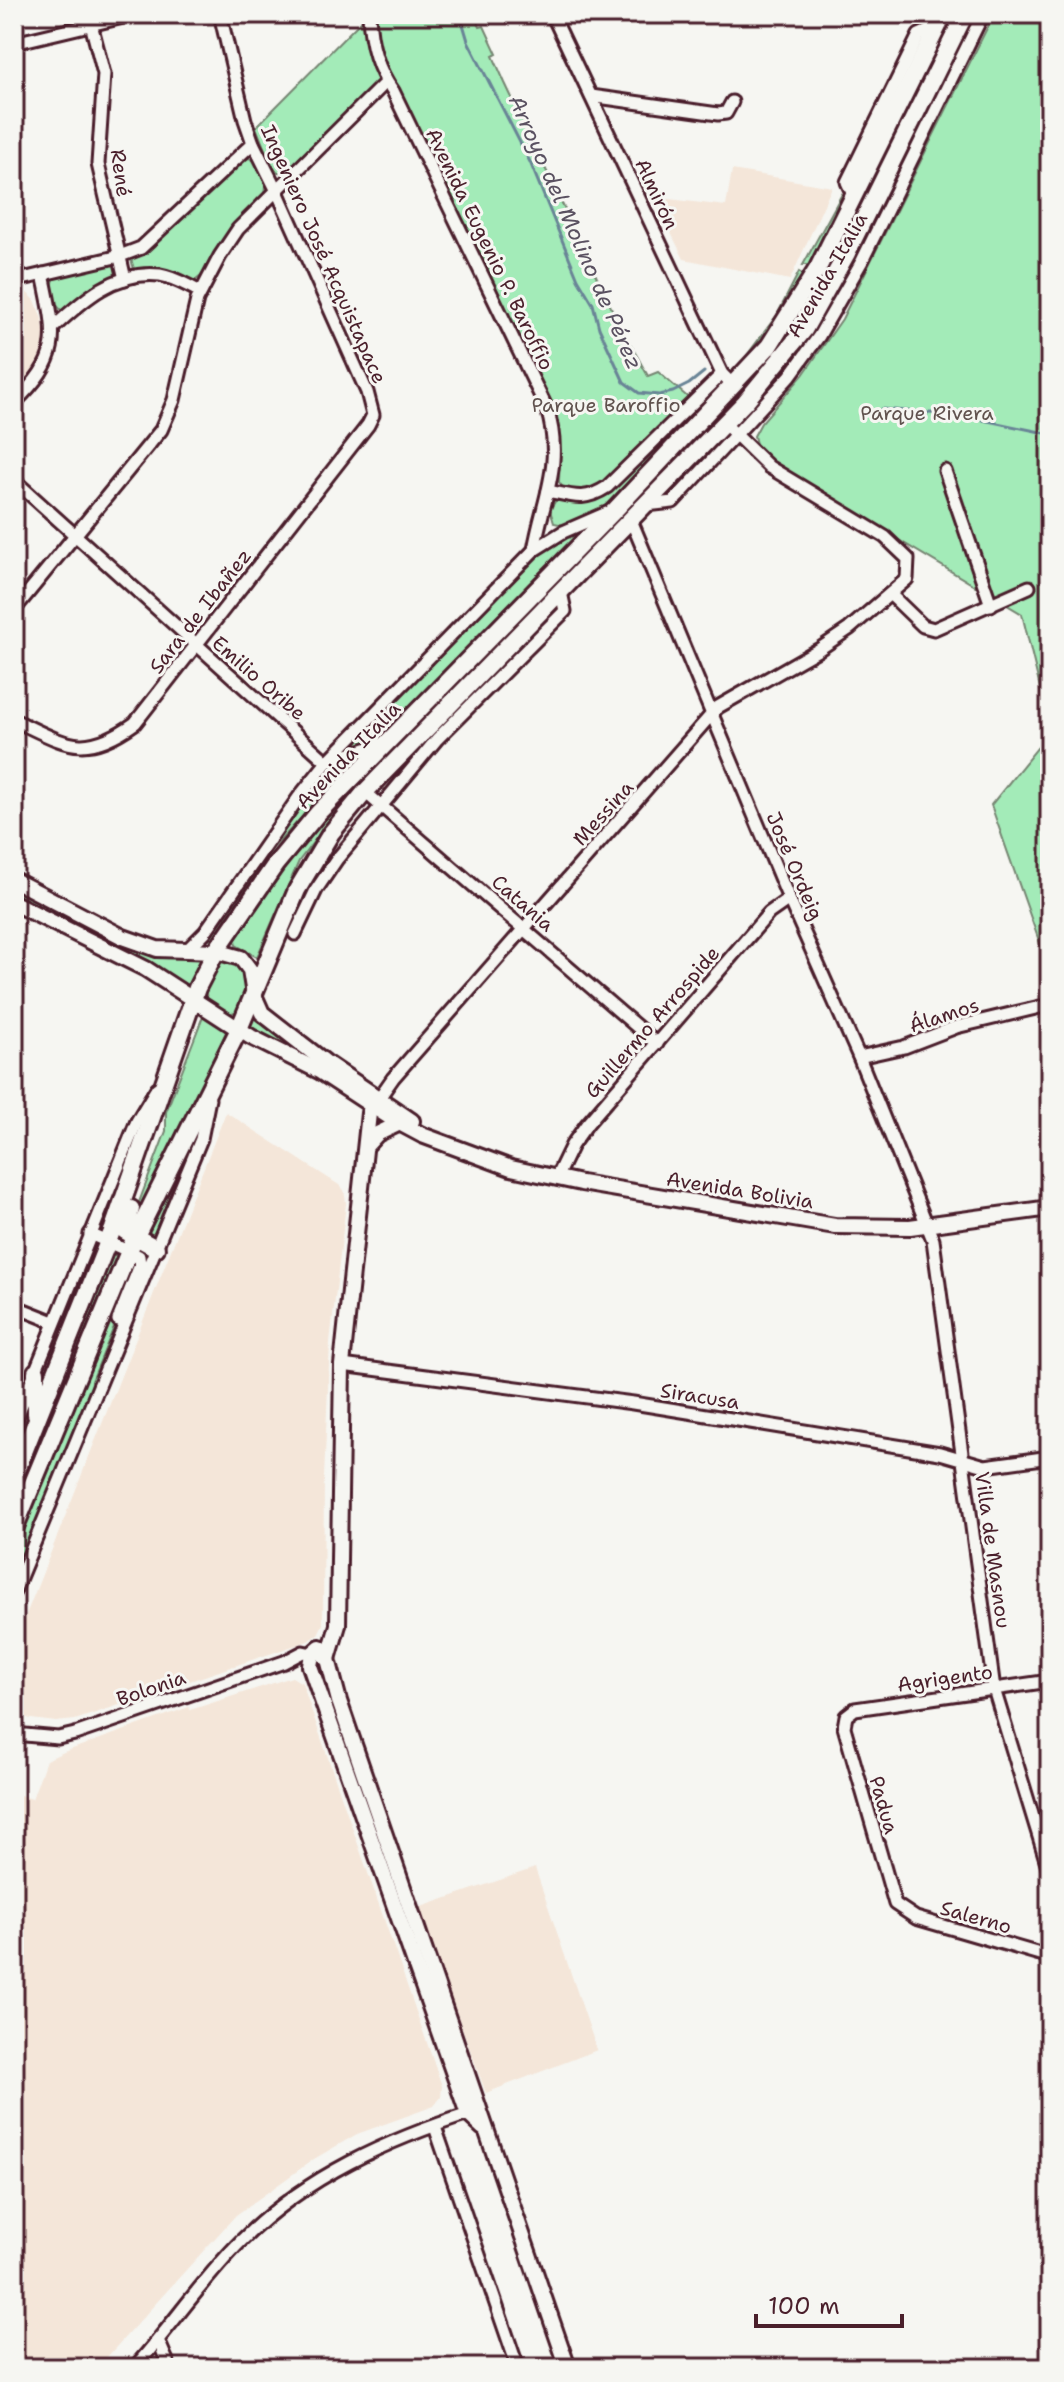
<svg xmlns="http://www.w3.org/2000/svg" width="1064" height="2382" font-family="'Shantell Sans',sans-serif">
  <style>
    .built { fill: #f4e6d9 }
    .green { fill: #a3ebb8; stroke: #768572; stroke-width: 2 }
    .lines { fill: none; stroke-linecap: round; stroke-linejoin: round }
    .stream { stroke: #698496; stroke-width: 3 }
    .minor-casing { stroke: #4a1f2b; stroke-width: 17 }
    .tertiary-casing { stroke: #4a1f2b; stroke-width: 20 }
    .primary-casing { stroke: #4a1f2b; stroke-width: 22 }
    .minor { stroke: #f6f6f2; stroke-width: 11 }
    .tertiary { stroke: #f6f6f2; stroke-width: 14 }
    .primary { stroke: #f6f6f2; stroke-width: 16 }
    .labels { text-anchor: middle; stroke-width: 6; stroke-linejoin: round; paint-order: stroke }
    .street-label { font-size: 20px; fill: #4a1f2b; stroke: #f6f6f2 }
    .park-label { font-size: 20px; fill: #60524e; stroke: #f6f6f2 }
    .water-label { font-size: 22px; font-style: italic; fill: #5a5161; stroke: #f6f6f2 }
  </style>
  <rect width="100%" height="100%" fill="#f6f6f2"/>
  <filter id="ink" filterUnits="userSpaceOnUse"><feTurbulence type="fractalNoise" baseFrequency=".0125" numOctaves="2"/><feDisplacementMap in="SourceGraphic" scale="16" xChannelSelector="R" yChannelSelector="G"/><feConvolveMatrix kernelMatrix="1 2 1 2 8 2 1 2 1" color-interpolation-filters="sRGB"/></filter>
  <g filter="url(#ink)">
    <!-- built -->
    <g class="built">
      <path d="M732 170 832 187 790 280 684 259 653 197 726 206Z"/>
      <path d="M14 291H25L35 300 43 322 45 339 41 356 31 374 14 391Z"/>
      <path d="M226 1112 339 1185 344 1190 346 1203 330 1342 324 1478 323 1624 318 1634 308 1641 75 1720 56 1722 31 1719 14 1714V1645Z"/>
      <path d="M292 1677 302 1683 442 2086 441 2097 434 2106 357 2134 314 2159 236 2215 97 2368H14V1793L32 1799 46 1760 64 1752 189 1707 190 1710Z"/>
      <path d="M535 1868 597 2050 486 2093 418 1908Z"/>
    </g>
    <!-- green -->
    <g class="green">
      <path d="M374 14H474L480 27 484 26 497 54 493 56 505 83 618 322 648 376 658 372 691 400 600 487 584 492 564 489 559 482 560 453 556 417 378 49Z"/>
      <path d="M952 14H957L809 308 785 343 739 398 734 397 782 341 821 278Z"/>
      <path d="M974 14H978L917 136 914 138Z"/>
      <path d="M994 14H1050V729L1022 614 765 460 758 452 754 436 761 423 803 375 842 319Z"/>
      <path d="M364 18 380 81 285 172H278L272 167 256 127Z"/>
      <path d="M909 149 862 245 860 258 813 333 777 382 738 424 737 422 792 360 812 332 839 285Z"/>
      <path d="M249 158 256 161 266 181 264 194 231 228 201 276 196 280H188L135 272 131 259 145 253 240 161Z"/>
      <path d="M842 194 845 196 810 265H803Z"/>
      <path d="M114 263 119 270 112 278 85 293 66 310H61C53 303 48 286 56 277Z"/>
      <path d="M799 272 804 275C785 310 762 342 735 371L777 315Z"/>
      <path d="M711 393 713 395 603 508 564 525 554 523 550 510 556 500 591 501 608 493Z"/>
      <path d="M733 398 738 399 333 816 299 861 257 957 236 945 235 940 293 857 329 813Z"/>
      <path d="M582 529 381 735 345 752 528 564 552 545Z"/>
      <path d="M1050 732V972L991 805Z"/>
      <path d="M354 761 274 847 211 940 208 937 315 786 331 771Z"/>
      <path d="M18 890 125 942 202 958 186 988 140 958 16 896Z"/>
      <path d="M226 958H232L246 971 247 991 238 1011 229 1014 209 1002 205 992 220 962Z"/>
      <path d="M203 1016 227 1030 192 1110 135 1225 130 1226 166 1131V1112Z"/>
      <path d="M254 1018H257L324 1068 249 1029Z"/>
      <path d="M136 1133H139L103 1234 96 1233Z"/>
      <path d="M194 1138 156 1239 142 1233Z"/>
      <path d="M93 1240 99 1243 49 1373 57 1330Z"/>
      <path d="M121 1252 14 1517V1494L110 1257Z"/>
      <path d="M132 1257 140 1263 92 1381 91 1395 14 1586V1545Z"/>
      <path d="M326 1675 472 2104 469 2105 329 1700 320 1678Z"/>
    </g>
    <g class="lines">
      <!-- stream -->
      <g class="stream">
        <path d="M460 14 468 41 530 162 578 279 593 304 599 328 624 382 639 393 659 395 673 392 689 384 704 372"/>
        <path d="M881 409 966 416"/>
        <path d="M983 420 1050 434"/>
      </g>
      <!-- minor casing -->
      <g class="minor-casing">
        <g id="minor">
          <path d="M369 14C370 41 377 69 393 91L547 409C564 463 543 498 534 550"/>
          <path d="M552 14 722 374 734 386"/>
          <path d="M91 24 104 74 98 164 125 279"/>
          <path d="M14 43 136 14"/>
          <path d="M591 96 718 114 726 113 732 102"/>
          <path d="M854 197 847 182 919 35 937 27"/>
          <path d="M14 281 120 256 141 248 253 143"/>
          <path d="M54 327C83 300 116 270 160 275 174 277 188 286 201 292"/>
          <path d="M14 403C63 356 56 336 43 274"/>
          <path d="M945 471 991 605"/>
          <path d="M14 480 327 762 384 743"/>
          <path d="M548 491C573 496 584 502 607 487L722 374"/>
          <path d="M646 505 673 502 790 376 819 336 862 261 983 14"/>
          <path d="M631 520 789 899 859 1057 933 1240 994 1689 1050 1873"/>
          <path d="M891 595 923 626 934 629 1029 587"/>
          <path d="M14 610 161 430 174 400 197 300 220 256 238 229 386 82"/>
          <path d="M14 720C66 744 83 760 135 723L368 425 373 415 367 392 276 189 253 143 245 120 220 14"/>
          <path d="M365 792 657 1044"/>
          <path d="M295 934 316 890 337 859 437 739 565 611 561 592"/>
          <path d="M187 950 205 932 299 797 327 762 534 550 563 532 609 512"/>
          <path d="M859 1057 904 1047 956 1027 1040 1007"/>
          <path d="M379 1098 393 1078 718 707 818 650 849 629 907 579 908 559 885 537 769 467 725 424"/>
          <path d="M556 1178 572 1145 587 1124 769 913 789 899"/>
          <path d="M90 1234 139 1256 140 1265 118 1320"/>
          <path d="M14 1306 54 1322"/>
          <path d="M342 1365 633 1403 940 1453 985 1466 1050 1457"/>
          <path d="M14 1424 137 1121 157 1088"/>
          <path d="M14 1592 201 1139 209 1099"/>
          <path d="M1050 1681 855 1709 846 1716 844 1727 895 1904 916 1918 1050 1957"/>
          <path d="M14 1734 58 1738 75 1734 284 1662 303 1652 312 1654"/>
          <path d="M435 2127 518 2368"/>
          <path d="M158 2340 170 2368"/>
          <path d="M134 2368C171 2327 202 2280 241 2241 306 2176 389 2139 475 2112"/>
        </g>
      </g>
      <!-- tertiary casing -->
      <g class="tertiary-casing">
        <g id="tertiary">
          <path d="M14 880 123 937 157 949 216 951 241 958 250 970 254 995 262 1013 325 1062 412 1121"/>
          <path d="M14 903 146 969 251 1037 319 1071 392 1119 422 1135 511 1168 581 1183 835 1226 910 1227 1050 1208"/>
          <path d="M366 1146 377 1134 400 1123"/>
          <path d="M320 1647 312 1654 310 1666 468 2114 483 2128"/>
          <path d="M315 1652 322 1653 328 1659 339 1701 568 2368"/>
          <path d="M328 1659 338 1625 342 1365 369 1113 379 1098"/>
        </g>
      </g>
      <!-- primary casing -->
      <g class="primary-casing">
        <g id="primary">
          <path d="M131 1209 125 1231 156 1248"/>
          <path d="M36 1372V1414"/>
          <path d="M14 1477 113 1229 197 988 216 951 275 865 318 813 615 510 769 346 818 268 944 14"/>
          <path d="M14 1529 132 1244 239 1029 297 890 331 833 365 792 745 402 804 330 847 253 965 14"/>
        </g>
      </g>
      <!-- minor -->
      <use href="#minor" class="minor"/>
      <!-- tertiary -->
      <use href="#tertiary" class="tertiary"/>
      <!-- primary -->
      <use href="#primary" class="primary"/>
    </g>
  </g>
  <g class="labels">
    <!-- street labels -->
    <g class="street-label">
      <text transform="translate(121 173) rotate(82)" y="7">René</text>
      <text transform="translate(657 194) rotate(65)" y="7">Almirón</text>
      <text transform="translate(490 249) rotate(64)" y="7">Avenida Eugenio P. Baroffio</text>
      <text transform="translate(324 254) rotate(66)" y="7">Ingeniero José Acquistapace</text>
      <text transform="translate(827 275) rotate(-60)" y="7">Avenida Italia</text>
      <text transform="translate(200 611) rotate(-52)" y="7">Sara de Ibañez</text>
      <text transform="translate(259 678) rotate(41)" y="7">Emilio Oribe</text>
      <text transform="translate(348 755) rotate(-46)" y="7">Avenida Italia</text>
      <text transform="translate(603 813) rotate(-48)" y="7">Messina</text>
      <text transform="translate(795 866) rotate(67)" y="7">José Ordeig</text>
      <text transform="translate(523 903) rotate(41)" y="7">Catania</text>
      <text transform="translate(944 1015) rotate(-18)" y="7">Álamos</text>
      <text transform="translate(652 1022) rotate(-49)" y="7">Guillermo Arrospide</text>
      <text transform="translate(740 1190) rotate(9)" y="7">Avenida Bolivia</text>
      <text transform="translate(700 1396) rotate(9)" y="7">Siracusa</text>
      <text transform="translate(993 1550) rotate(82)" y="7">Villa de Masnou</text>
      <text transform="translate(945 1678) rotate(-8)" y="7">Agrigento</text>
      <text transform="translate(151 1688) rotate(-19)" y="7">Bolonia</text>
      <text transform="translate(884 1805) rotate(74)" y="7">Padua</text>
      <text transform="translate(976 1917) rotate(16)" y="7">Salerno</text>
    </g>
    <!-- park labels -->
    <g class="park-label">
      <text x="606" y="412">Parque Baroffio</text>
      <text x="927" y="420">Parque Rivera</text>
    </g>
    <!-- water labels -->
    <g class="water-label">
      <text transform="translate(576 232) rotate(66)" y="8">Arroyo del Molino de Pérez</text>
    </g>
  </g>
  <!-- margin -->
  <rect width="1064" height="2382" fill="none" stroke="#f6f6f2" stroke-width="48"/>
  <rect x="24" y="24" width="1016" height="2334" fill="none" stroke="#4a1f2b" stroke-width="3" filter="url(#ink)"/>
  <!-- scale -->
  <path d="M756 2314v12h146v-12" fill="none" stroke="#4a1f2b" stroke-width="4"/>
  <text x="768" y="2314" font-size="24" fill="#4a1f2b" stroke="#f6f6f2" stroke-width="6" paint-order="stroke">100 m</text>
</svg>
